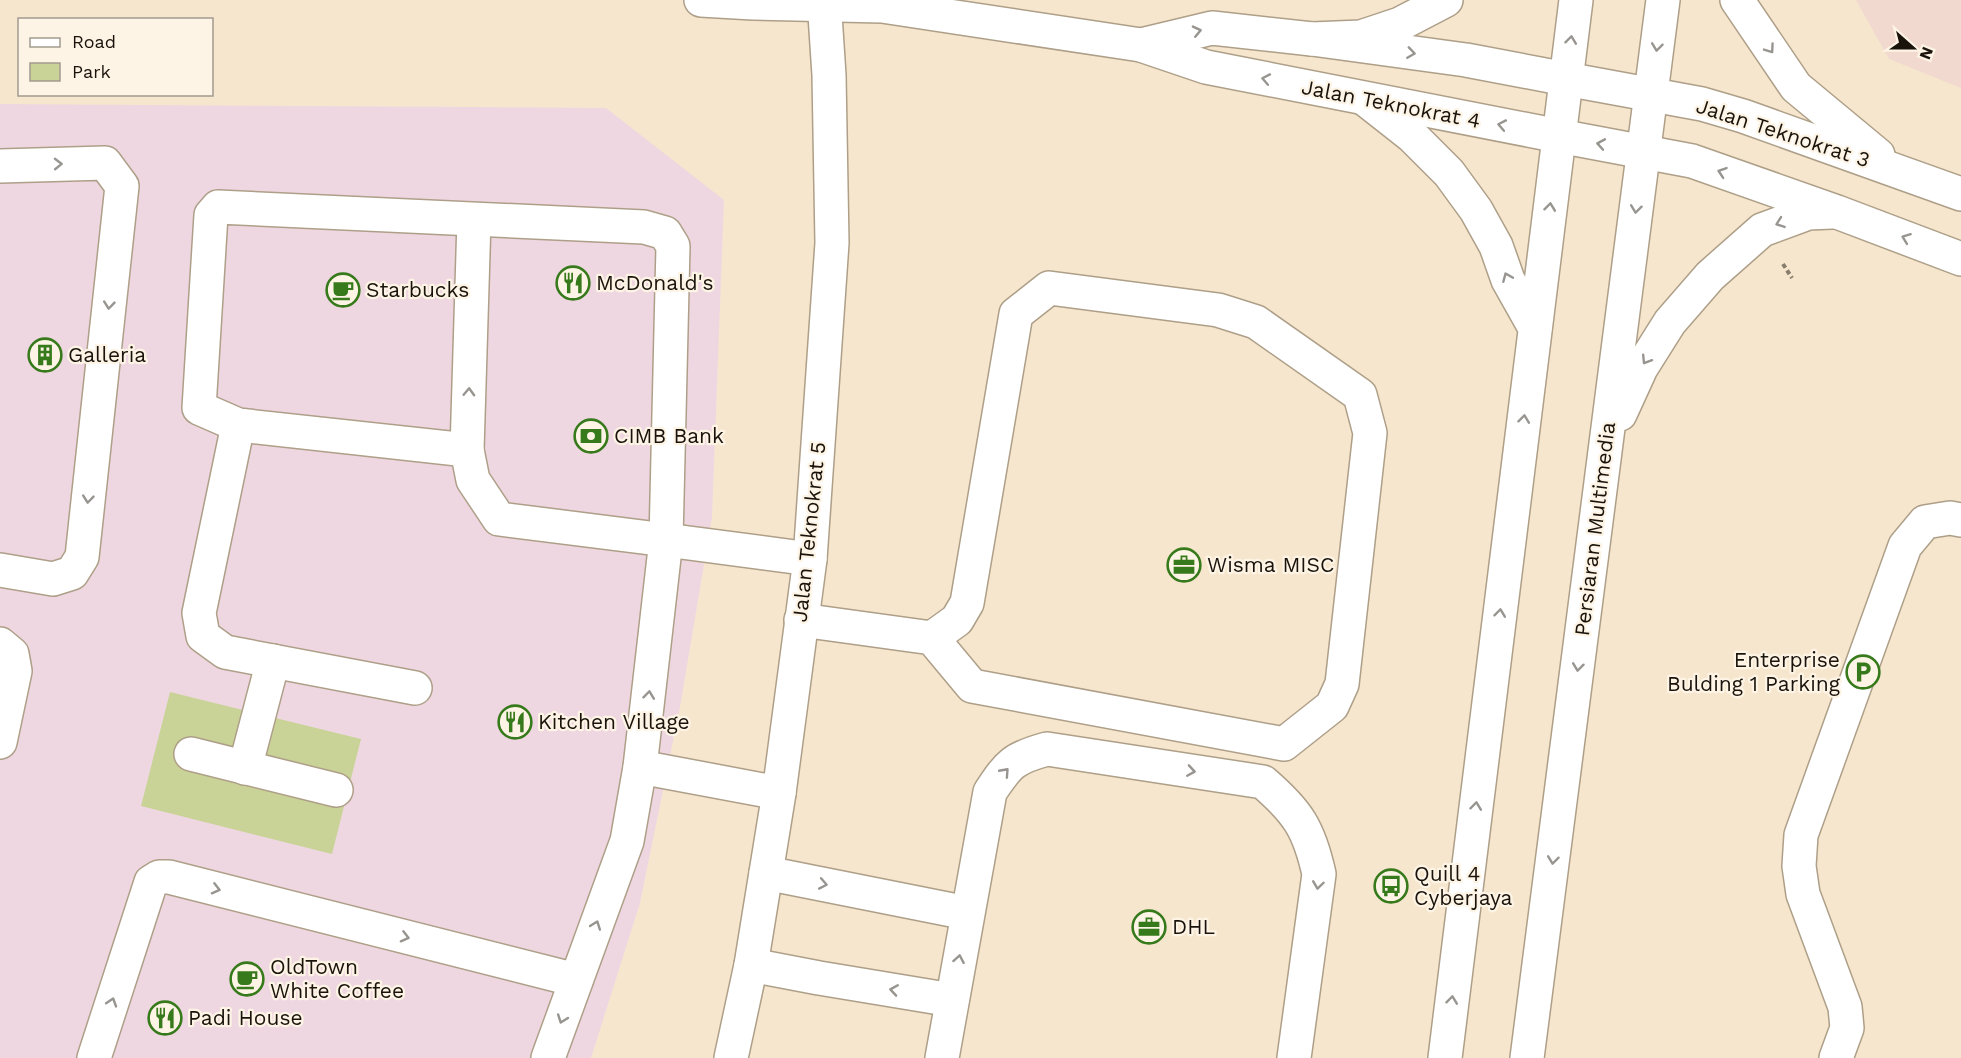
<svg xmlns="http://www.w3.org/2000/svg" width="1961" height="1058" font-family="'Work Sans',sans-serif">
  <style>
    .commercial { fill: #efd7e1 }
    .education { fill: #f1d9cf }
    .park { fill: #c9d398 }
    .lines { fill: none; stroke-linecap: round; stroke-linejoin: round }
    .minor-casing { stroke: #ae9f88; stroke-width: 36 }
    .major-casing { stroke: #ae9f88; stroke-width: 36 }
    .path { stroke: #887d6d; stroke-width: 4; stroke-dasharray: 4.5 3; stroke-linecap: butt }
    .minor { stroke: #fff; stroke-width: 33 }
    .major { stroke: #fff; stroke-width: 33 }
    .oneway { stroke: #989591 }
    .labels { text-anchor: middle; stroke-width: 4.5; stroke-linejoin: round; paint-order: stroke }
    .street-label { font-size: 21px; fill: #19130b; stroke: #fef4e5 }
    .poi-label { font-size: 21px; fill: #19130b; stroke: #fef4e5; text-anchor: start }
  </style>
  <rect width="100%" height="100%" fill="#f6e6ce"/>
  <!-- commercial -->
  <path class="commercial" d="M0 104 606 108 724 200 712 517 680 707 640 903 591 1058H0Z"/>
  <!-- education -->
  <path class="education" d="M1856 0H1961V88L1889 59Z"/>
  <!-- park -->
  <path class="park" d="M170 692 361 739 332 854 141 806Z"/>
  <g class="lines">
    <!-- minor casing -->
    <g class="minor-casing">
      <g id="minor">
        <path d="M701 0 753 3 882 6 1141 45 1206 67 1559 136"/>
        <path d="M1141 45 1212 28 1312 39 1466 60 1566 79"/>
        <path d="M0 166 105 163 122 186 82 557 72 573 53 579 0 570"/>
        <path d="M218 207 644 227 665 233 673 246 666 540 499 519 473 480 467 450 238 425 199 408 211 215Z"/>
        <path d="M238 425 199 613 203 636 225 652 415 688"/>
        <path d="M467 450 474 220"/>
        <path d="M801 620 932 638 957 620 967 603 1016 314 1049 288 1218 310 1256 322 1360 395 1370 433 1342 684 1332 706 1284 744 972 686 932 638"/>
        <path d="M0 644 12 654 15 671 0 742"/>
        <path d="M191 754 336 790"/>
        <path d="M640 767 779 793"/>
        <path d="M245 768 273 661"/>
        <path d="M766 873 967 913"/>
        <path d="M751 965 819 978 952 1000"/>
        <path d="M94 1058 151 882 159 877H169L576 980"/>
        <path d="M548 1058 627 841 640 767 666 540 810 559"/>
        <path d="M731 1058 751 965 779 793 810 559 832 243 829 75 824 0"/>
        <path d="M942 1058 990 792C1009 763 1014 758 1047 749L1263 782C1298 812 1309 829 1319 874L1294 1058"/>
        <path d="M1836 1058 1847 1028 1845 1007 1803 894 1799 866 1801 835 1905 546 1925 522 1950 518 1961 520"/>
      </g>
    </g>
    <!-- major casing -->
    <g class="major-casing">
      <g id="major">
        <path d="M1737 0 1796 87 1878 155"/>
        <path d="M1312 39 1361 37 1400 24 1446 0"/>
        <path d="M1566 79 1702 104 1743 116 1961 194"/>
        <path d="M1365 99 1412 136 1449 173 1476 210 1496 246 1508 280 1535 328"/>
        <path d="M1559 136 1692 161 1837 212 1961 259"/>
        <path d="M1620 414 1641 368 1670 322 1710 276 1762 230 1808 213 1832 212"/>
        <path d="M1445 1058 1576 0"/>
        <path d="M1527 1058 1663 0"/>
      </g>
    </g>
    <!-- path -->
    <path class="path" d="M1783 264 1792 278"/>
    <!-- minor -->
    <use href="#minor" class="minor"/>
    <!-- major -->
    <use href="#major" class="major"/>
  </g>
  <!-- one-way arrows -->
  <defs><path id="oneway-chevron" d="M-2-3.5L2.5 0L-2 3.5" fill="none" stroke-width="1.6" stroke-linecap="round" stroke-linejoin="round" transform="scale(1.5)"/></defs>
  <g class="oneway">
    <use href="#oneway-chevron" transform="translate(1197 31) rotate(-13)"/>
    <use href="#oneway-chevron" transform="translate(1571 40) rotate(-83)"/>
    <use href="#oneway-chevron" transform="translate(1657 47) rotate(97)"/>
    <use href="#oneway-chevron" transform="translate(1770 49) rotate(55)"/>
    <use href="#oneway-chevron" transform="translate(1411 53) rotate(8)"/>
    <use href="#oneway-chevron" transform="translate(1266 79) rotate(-169)"/>
    <use href="#oneway-chevron" transform="translate(1502 125) rotate(-169)"/>
    <use href="#oneway-chevron" transform="translate(1601 144) rotate(-170)"/>
    <use href="#oneway-chevron" transform="translate(58 164) rotate(-1)"/>
    <use href="#oneway-chevron" transform="translate(1722 172) rotate(-161)"/>
    <use href="#oneway-chevron" transform="translate(1550 207) rotate(-83)"/>
    <use href="#oneway-chevron" transform="translate(1636 209) rotate(97)"/>
    <use href="#oneway-chevron" transform="translate(1780 223) rotate(160)"/>
    <use href="#oneway-chevron" transform="translate(1906 238) rotate(-159)"/>
    <use href="#oneway-chevron" transform="translate(1507 277) rotate(-113)"/>
    <use href="#oneway-chevron" transform="translate(109 305) rotate(96)"/>
    <use href="#oneway-chevron" transform="translate(1646 360) rotate(122)"/>
    <use href="#oneway-chevron" transform="translate(469 392) rotate(-88)"/>
    <use href="#oneway-chevron" transform="translate(1524 419) rotate(-83)"/>
    <use href="#oneway-chevron" transform="translate(88 499) rotate(96)"/>
    <use href="#oneway-chevron" transform="translate(1500 613) rotate(-83)"/>
    <use href="#oneway-chevron" transform="translate(1578 667) rotate(97)"/>
    <use href="#oneway-chevron" transform="translate(649 695) rotate(-83)"/>
    <use href="#oneway-chevron" transform="translate(1191 771) rotate(9)"/>
    <use href="#oneway-chevron" transform="translate(1005 772) rotate(-48)"/>
    <use href="#oneway-chevron" transform="translate(1476 806) rotate(-83)"/>
    <use href="#oneway-chevron" transform="translate(1553 860) rotate(97)"/>
    <use href="#oneway-chevron" transform="translate(823 884) rotate(11)"/>
    <use href="#oneway-chevron" transform="translate(1318 885) rotate(98)"/>
    <use href="#oneway-chevron" transform="translate(216 889) rotate(14)"/>
    <use href="#oneway-chevron" transform="translate(596 925) rotate(-70)"/>
    <use href="#oneway-chevron" transform="translate(405 937) rotate(14)"/>
    <use href="#oneway-chevron" transform="translate(959 959) rotate(-80)"/>
    <use href="#oneway-chevron" transform="translate(894 990) rotate(-171)"/>
    <use href="#oneway-chevron" transform="translate(1452 1000) rotate(-83)"/>
    <use href="#oneway-chevron" transform="translate(112 1002) rotate(-72)"/>
    <use href="#oneway-chevron" transform="translate(562 1019) rotate(110)"/>
  </g>
  <!-- icons -->
  <defs>
    <g id="restaurant-ring" transform="scale(1.725)"><circle r="9.5" fill="#fef4e5" stroke="#377a1c" stroke-width="1.5"/><path d="M-5-6h1v4h1v-4h1v4h1v-4h1v5L-1.5 .5V6h-2V.5L-5-1ZM5-6V6H3V1.5H1.5Q1.5-4 5-6Z" fill="#377a1c"/></g>
    <g id="cafe-ring" transform="scale(1.725)"><circle r="9.5" fill="#fef4e5" stroke="#377a1c" stroke-width="1.5"/><path d="M-5.5-4.5H6V0H3Q3 3.5 0 3.5H-2.5Q-5.5 3.5-5.5 0ZM3-3.2v2h1.7v-2ZM-6 4.5H4V6H-6Z" fill="#377a1c"/></g>
    <g id="building-ring" transform="scale(1.725)"><circle r="9.5" fill="#fef4e5" stroke="#377a1c" stroke-width="1.5"/><path d="M-4-6H4V6H1V3H-1V6H-4ZM-2.5-4.3h1.7v1.8h-1.7ZM.8-4.3h1.7v1.8H.8ZM-2.5-1h1.7V.8h-1.7ZM.8-1h1.7V.8H.8Z" fill="#377a1c"/></g>
    <g id="bank-ring" transform="scale(1.725)"><circle r="9.5" fill="#fef4e5" stroke="#377a1c" stroke-width="1.5"/><path d="M-6-4H6V4H-6ZM0-2.3a2.3 2.3 0 1 0 0 4.6a2.3 2.3 0 1 0 0-4.6Z" fill="#377a1c"/></g>
    <g id="office-ring" transform="scale(1.725)"><circle r="9.5" fill="#fef4e5" stroke="#377a1c" stroke-width="1.5"/><path d="M-6-3h4V-5.5h4V-3h4V5H-6ZM-1-4.5V-3h2v-1.5ZM-6 0V1H6V0Z" fill="#377a1c"/></g>
    <g id="parking-ring" transform="scale(1.725)"><circle r="9.5" fill="#fef4e5" stroke="#377a1c" stroke-width="1.5"/><path d="M-3.5-5.5H1a3.5 3.5 0 0 1 0 7H-1V5.5H-3.5ZM-1-3.4V-.6H.8a1.4 1.4 0 0 0 0-2.8Z" fill="#377a1c"/></g>
    <g id="bus-ring" transform="scale(1.725)"><circle r="9.5" fill="#fef4e5" stroke="#377a1c" stroke-width="1.5"/><path d="M-5-6H5V4H4V6H2V4H-2V6H-4V4H-5ZM-3.5-4V0h7V-4ZM-3.5 1.2v1.5H-2V1.2ZM2 1.2v1.5H3.5V1.2Z" fill="#377a1c"/></g>
  </defs>
  <g fill-rule="evenodd">
    <use href="#restaurant-ring" x="573" y="283"/>
    <use href="#cafe-ring" x="343" y="290"/>
    <use href="#building-ring" x="45" y="355"/>
    <use href="#bank-ring" x="591" y="436"/>
    <use href="#office-ring" x="1184" y="565"/>
    <use href="#parking-ring" x="1863" y="672"/>
    <use href="#restaurant-ring" x="515" y="722"/>
    <use href="#bus-ring" x="1391" y="886"/>
    <use href="#office-ring" x="1149" y="927"/>
    <use href="#cafe-ring" x="247" y="979"/>
    <use href="#restaurant-ring" x="165" y="1018"/>
  </g>
  <g class="labels">
    <!-- street labels -->
    <g class="street-label">
      <text transform="translate(1391 104) rotate(11)" y="7">Jalan Teknokrat 4</text>
      <text transform="translate(1783 133) rotate(18)" y="7">Jalan Teknokrat 3</text>
      <text transform="translate(1595 529) rotate(-83)" y="7">Persiaran Multimedia</text>
      <text transform="translate(809 532) rotate(-84)" y="7">Jalan Teknokrat 5</text>
    </g>
    <!-- poi labels -->
    <g class="poi-label">
      <text x="596" y="290">McDonald's</text>
      <text x="366" y="297">Starbucks</text>
      <text x="68" y="362">Galleria</text>
      <text x="614" y="443">CIMB Bank</text>
      <text x="1207" y="572">Wisma MISC</text>
      <text x="1840" y="667" text-anchor="end">Enterprise<tspan x="1840" dy="24">Bulding 1 Parking</tspan></text>
      <text x="538" y="729">Kitchen Village</text>
      <text x="1414" y="881">Quill 4<tspan x="1414" dy="24">Cyberjaya</tspan></text>
      <text x="1172" y="934">DHL</text>
      <text x="270" y="974">OldTown<tspan x="270" dy="24">White Coffee</tspan></text>
      <text x="188" y="1025">Padi House</text>
    </g>
  </g>
  <!-- legend -->
  <rect x="18" y="18" width="195" height="78" fill="#fef4e5" stroke="#a29a8e" stroke-width="1.5"/>
  <rect x="30" y="38" width="30" height="9" fill="#ffffff" stroke="#a29a8e" stroke-width="1.5"/>
  <text x="72" y="48" font-size="18" fill="#19130b">Road</text>
  <rect x="30" y="63" width="30" height="18" fill="#c9d398" stroke="#a29a8e" stroke-width="1.5"/>
  <text x="72" y="78" font-size="18" fill="#19130b">Park</text>
  <!-- north arrow -->
  <g transform="translate(1913 48) rotate(111)" stroke="#fef4e5" stroke-width="4.5" paint-order="stroke">
  <path d="M0-4.5L10 22L0 15L-10 22Z" fill="#19130b"/>
  <text y="-9" font-size="16" font-weight="bold" text-anchor="middle" fill="#19130b">N</text>
  </g>
</svg>
